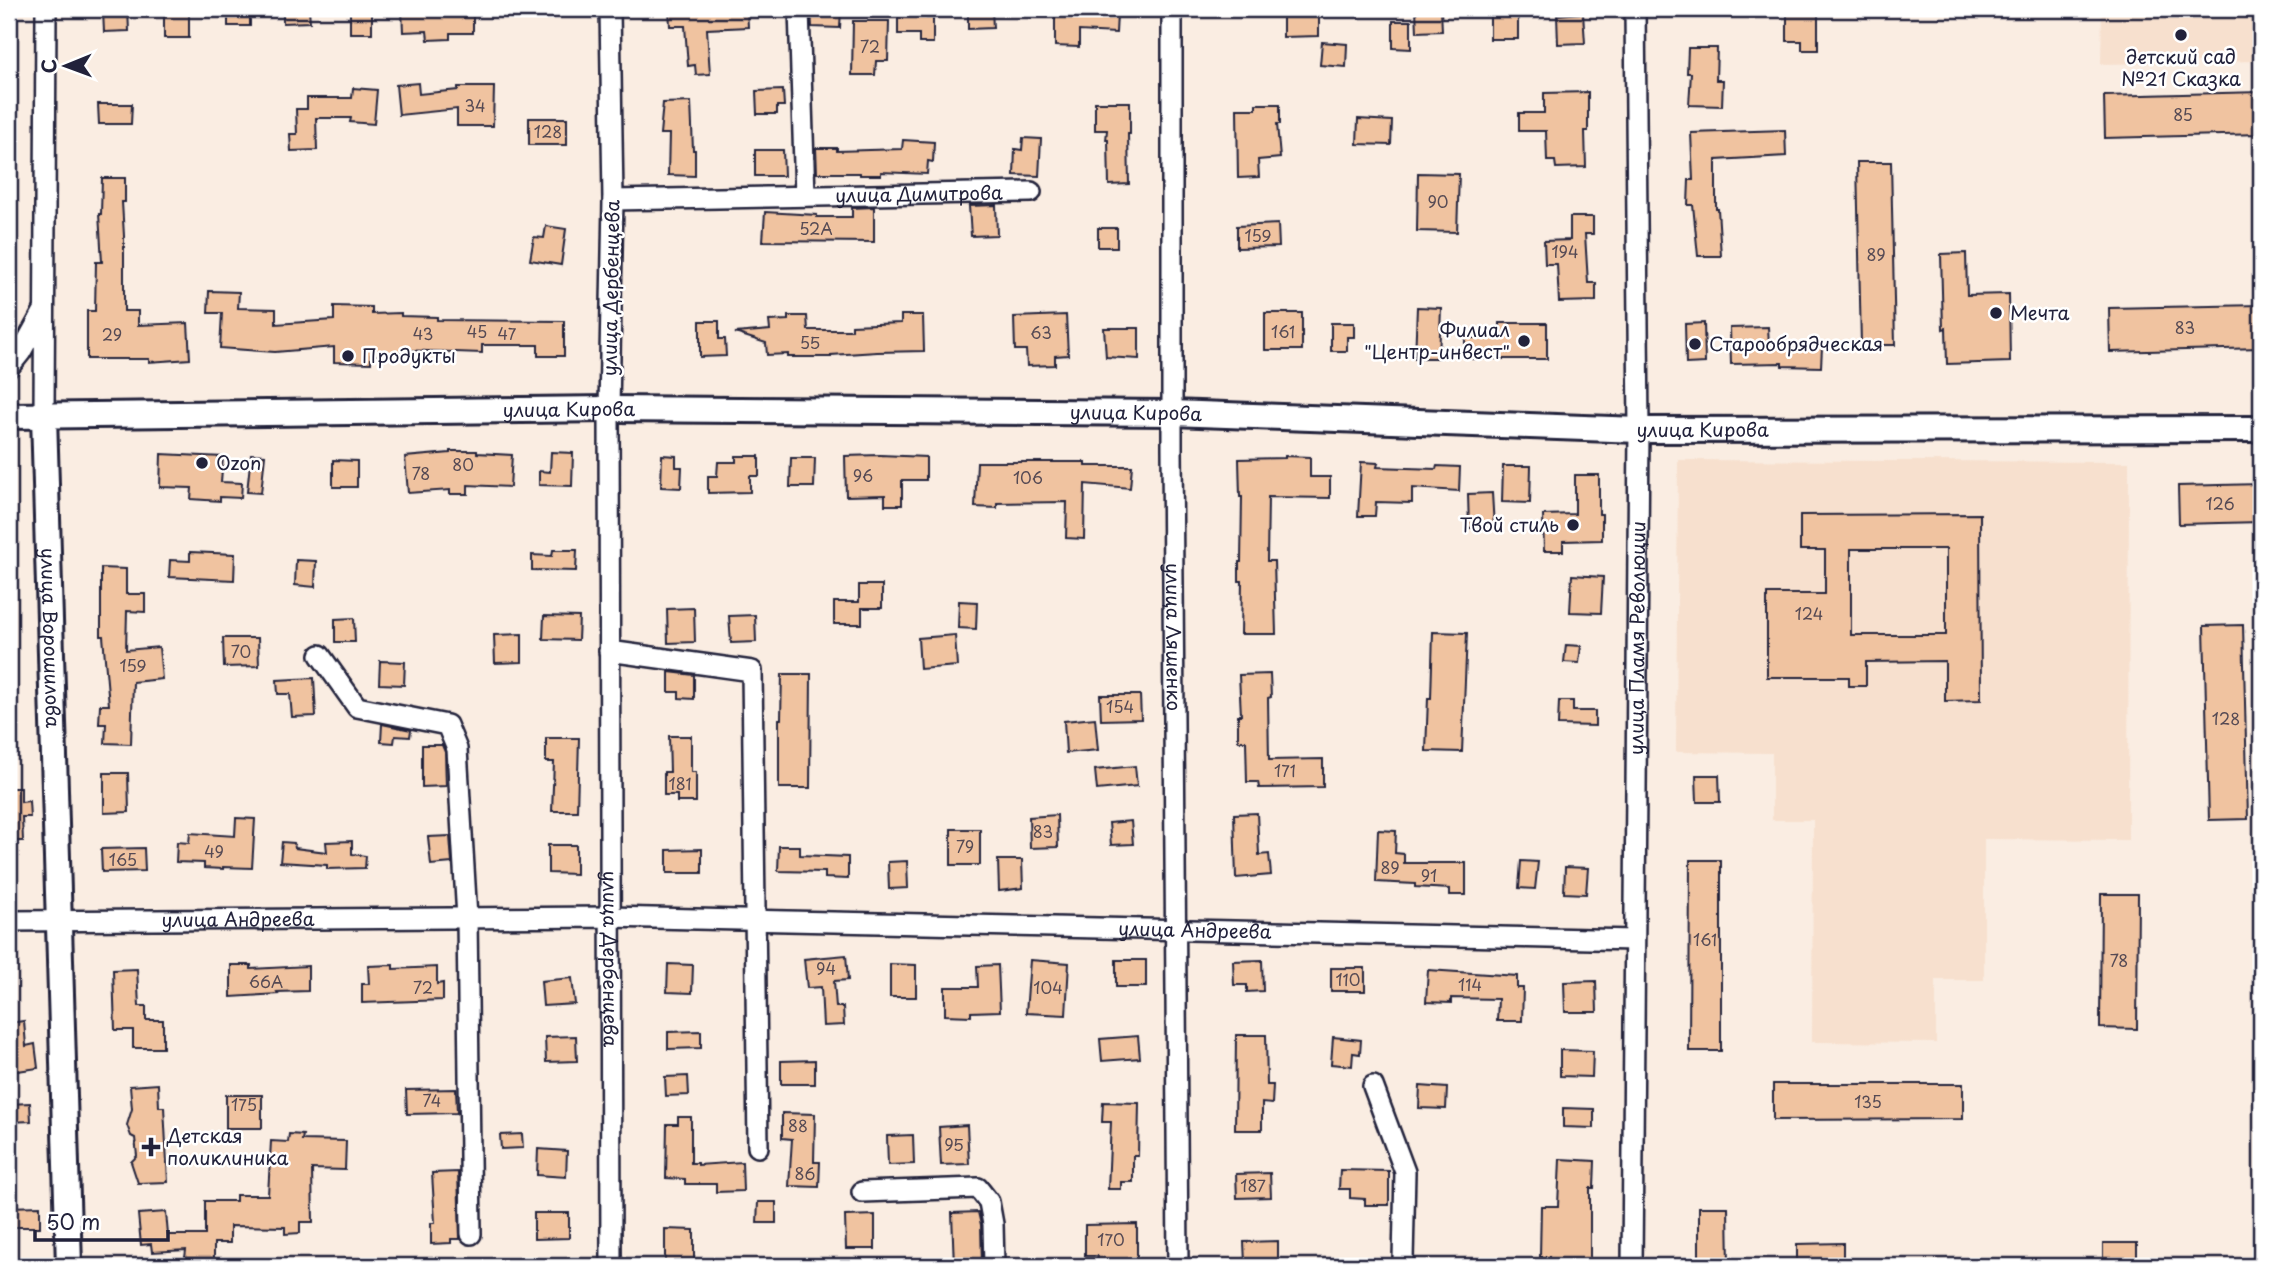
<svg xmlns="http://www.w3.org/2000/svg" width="2270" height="1275" font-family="'Playpen Sans',sans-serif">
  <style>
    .built { fill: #f7e0ce }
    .building { fill: #f0c3a0; stroke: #22223b; stroke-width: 2; fill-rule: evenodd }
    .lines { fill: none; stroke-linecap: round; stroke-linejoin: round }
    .minor-casing { stroke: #22223b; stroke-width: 24 }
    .major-casing { stroke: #22223b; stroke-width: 30 }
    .minor { stroke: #fff; stroke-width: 19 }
    .major { stroke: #fff; stroke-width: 24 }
    .poi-dot { fill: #22223b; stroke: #fff; stroke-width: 2.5 }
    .labels { text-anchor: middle; stroke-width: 5; stroke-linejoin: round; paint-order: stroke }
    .number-label { font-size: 16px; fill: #564a54 }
    .poi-label { font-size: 19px; fill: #22223b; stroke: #fff; text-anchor: start }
    .street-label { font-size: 19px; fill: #22223b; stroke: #fff }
  </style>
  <rect width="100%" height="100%" fill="#faede2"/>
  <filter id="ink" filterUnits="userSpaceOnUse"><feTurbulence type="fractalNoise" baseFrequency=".0143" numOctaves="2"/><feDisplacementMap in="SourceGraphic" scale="14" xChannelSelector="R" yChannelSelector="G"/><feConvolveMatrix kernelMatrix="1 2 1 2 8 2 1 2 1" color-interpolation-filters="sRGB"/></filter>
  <g filter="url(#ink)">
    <!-- built -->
    <g class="built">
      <path d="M2102 9H2261V61L2101 64Z"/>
      <path d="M1678 460 2129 462 2128 840 1984 839V980H1936V1043L1812 1042 1813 820H1772V753L1676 752Z"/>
    </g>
    <!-- building -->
    <g class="building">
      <rect x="164" y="9" width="25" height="29"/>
      <rect x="228" y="9" width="22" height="17"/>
      <path d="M283 9H309L310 22 283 23Z"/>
      <rect x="350" y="9" width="22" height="24"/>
      <path d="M402 9H473V33H450V39L428 40 427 31 403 32Z"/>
      <path d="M669 9H747L748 27 707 29 710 74 696 75 695 65 688 66 685 26H670Z"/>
      <path d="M811 9H841L840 28 812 27Z"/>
      <path d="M898 9H927V18H933V43H919V34H898Z"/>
      <path d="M968 9H992L993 28 968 29Z"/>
      <path d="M1055 9H1105V13L1117 14 1116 33 1079 31V47L1055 46Z"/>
      <path d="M1283 9H1319V36L1283 37Z"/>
      <path d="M1416 9H1441L1442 31 1417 32Z"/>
      <rect x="1490" y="9" width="28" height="30"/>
      <path d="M128 10 129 31 104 32 103 11Z"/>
      <path d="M1583 13 1585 43 1558 44 1557 15Z"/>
      <path d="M1787 15H1818V50H1802V41H1787Z"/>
      <path d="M853 21H889L888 61H876L875 75H852Z"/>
      <path d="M1393 21H1411V49L1393 48Z"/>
      <path d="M1322 42 1347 44 1346 67 1320 65Z"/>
      <path d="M1688 48H1717L1716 80H1723L1722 106 1689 105 1691 73H1687Z"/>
      <path d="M418 83 419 94 458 90V87H494L493 126H457V109L399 115 396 85Z"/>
      <path d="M353 88 377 90 374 124 350 122 351 118H316L317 150 291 151 290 134H297L296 109H307V98H352Z"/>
      <path d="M783 90 784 106H777V114H757L756 91Z"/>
      <path d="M1588 92V131H1585L1586 167 1556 168 1555 161H1547L1546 131H1519V113H1544V93Z"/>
      <path d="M2261 92V134L2105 138 2104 96Z"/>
      <path d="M691 102 693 150H695V176L668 175 669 134H660L663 103Z"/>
      <path d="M1095 102H1130V134H1128L1129 184 1109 185 1108 140H1106L1107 130H1095Z"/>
      <path d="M98 104H132L131 124H99Z"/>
      <path d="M1256 104H1280V124H1277L1280 158 1258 160 1259 177 1238 178 1237 109H1256Z"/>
      <rect x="529" y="118" width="38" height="27"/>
      <path d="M1358 119 1392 121 1391 145 1357 144Z"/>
      <path d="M1785 130 1786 156 1716 160V209H1718L1721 256H1698L1693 205H1688L1689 180H1693L1691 133Z"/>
      <path d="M1023 138 1041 139 1039 176 1014 175 1015 149 1022 150Z"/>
      <path d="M903 140 934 142 933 162 928 161 927 174 881 172V175H860V173H817L816 148H837V151L902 149Z"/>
      <path d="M755 150H783L784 176H755Z"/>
      <path d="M1857 162H1891L1895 345H1861Z"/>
      <path d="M1418 173 1459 174 1457 232 1417 231Z"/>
      <path d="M102 178H125V202H122L124 236V311H138V325L188 323 190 359 149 362V359H87V311H95L96 262H102L99 214H101Z"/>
      <path d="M996 205 997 235 971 236 969 206Z"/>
      <path d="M874 207V242L763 241 765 212 817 215V217H852V208Z"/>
      <path d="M1570 217H1593V234H1585L1588 283H1596V301L1559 302 1557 264H1545L1544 241 1570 240Z"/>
      <path d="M1278 224 1279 247 1237 248V226Z"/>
      <path d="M546 226 566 229 561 265 530 260 534 237 544 238Z"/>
      <rect x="1098" y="228" width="19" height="19"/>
      <path d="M1966 253 1967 295 2009 294 2010 362 1947 364 1946 328 1943 329 1941 254Z"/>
      <path d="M209 291 239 292 238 308 276 309V324L334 320V306L372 307V314L401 313V316L437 317V320L564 321V356H538V345H482V353L401 350V355H371V363L334 362V347L275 352 220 348 222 313H208Z"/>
      <path d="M2261 305V348L2110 352 2109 308Z"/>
      <path d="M1417 307 1441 308 1439 358H1415Z"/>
      <rect x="1265" y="313" width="37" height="37"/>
      <path d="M901 315H923L924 351 877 352 831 355V357H788V354L767 355 766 343 735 333 770 330 769 321 788 320V316H807L808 330H852V325L901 323Z"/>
      <path d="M1066 315 1068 355 1055 356V365L1027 366 1026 350H1015L1014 317Z"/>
      <path d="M700 321H719V339H725L726 356 700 357Z"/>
      <path d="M1331 323H1354V337H1347V351H1331Z"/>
      <path d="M1500 323H1547V359H1472V356H1465V338H1477V333H1500Z"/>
      <path d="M1704 323 1705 363 1686 364 1685 324Z"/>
      <path d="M1768 327 1769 345 1822 347 1821 367 1782 366V363L1731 364 1730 328Z"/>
      <path d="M1104 328H1139V359L1106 357Z"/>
      <path d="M450 451H477V453L512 455 510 487 468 485V494H450V490L408 493 405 457 450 453Z"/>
      <path d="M551 452 573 453 572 486 539 485V471L550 472Z"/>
      <path d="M161 454 223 457 221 482 242 483 241 498 220 497V501L191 499 192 488 160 487Z"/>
      <path d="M251 454 265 455 261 493 247 492Z"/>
      <path d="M662 455 676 456V467H682L681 488 661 487Z"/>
      <path d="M880 455 926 457V480H902V505H885V495L846 496 845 456Z"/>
      <path d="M736 456H759V476H750V492L708 493V476H717L718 462H736Z"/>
      <path d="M1285 456 1310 457V477H1330V498L1268 497 1267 561H1274L1276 634H1241L1242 581H1239V562H1241L1242 497H1240L1239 459 1285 458Z"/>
      <path d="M791 458H815L814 487H790Z"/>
      <path d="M333 460 357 461V487H333Z"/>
      <path d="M977 462H1085V466H1132L1130 488 1085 484 1084 539 1066 538 1067 502 997 503V508L975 507Z"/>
      <path d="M1361 462 1378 463 1377 467 1436 469 1437 466 1460 467 1459 491 1412 488V503L1376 502 1375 516H1358Z"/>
      <path d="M1503 466H1531L1530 503 1502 502Z"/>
      <path d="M1575 475H1599V514H1602V540L1563 541V551H1544L1543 515 1575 514Z"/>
      <path d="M2261 484V522L2179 524 2178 486Z"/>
      <path d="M1492 493 1494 527 1469 528 1468 494Z"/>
      <path d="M1980 514 1981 700 1945 701V661L1866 662V686H1849V677H1767V594H1825V550H1800V515ZM1851 549H1946V635H1851Z"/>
      <path d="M553 550H577L576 571 532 570V555L552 556Z"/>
      <path d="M190 552 235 554 234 580 169 577 170 560 190 561Z"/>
      <path d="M296 560 316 561 315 587 295 585Z"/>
      <path d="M101 568 126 569V594H145V612L127 611 126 650 159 647 162 679 133 682 131 744 105 743 106 724H99L100 705H109L103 636H101Z"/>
      <path d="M1572 575 1603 577 1601 613 1570 612Z"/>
      <path d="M859 585H882V608H862V624H834V602H859Z"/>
      <path d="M959 601 977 602 976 629 958 628Z"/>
      <path d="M694 608 695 642 668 643 667 609Z"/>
      <path d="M755 615 756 642 731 643 729 616Z"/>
      <path d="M544 616 579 617 578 640 543 639Z"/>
      <path d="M354 618 355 642H335V619Z"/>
      <path d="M2243 625 2248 819 2209 820 2204 626Z"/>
      <path d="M1433 632 1467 633 1462 752 1426 751 1428 698H1431Z"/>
      <path d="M522 634V662L495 663 494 635Z"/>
      <path d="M955 635 957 666 920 669 918 638Z"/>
      <path d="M223 638H258L259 666 224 667Z"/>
      <path d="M1566 645 1581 646 1579 663 1564 662Z"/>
      <path d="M380 661 405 662 404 685 379 684Z"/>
      <path d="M669 672 694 675V699L679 698V692H669Z"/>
      <path d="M782 674H811L810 788H779V719H781Z"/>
      <path d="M1270 674 1271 697 1268 698 1269 760 1323 759V787L1259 788 1258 782H1247L1246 741H1238V715H1241L1239 675Z"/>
      <path d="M314 678 316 716 292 717 290 694H278L277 680Z"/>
      <path d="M1100 695H1140L1141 719 1101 720Z"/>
      <path d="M1559 701H1573V711H1595V726L1558 725Z"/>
      <path d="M1095 718 1098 750 1066 753 1064 721Z"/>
      <path d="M382 724 411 730 410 737 395 736 394 743 381 742Z"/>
      <path d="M669 736H691V772H696V802H677V795H664V772H670Z"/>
      <path d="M546 738H579L577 811H552L554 762H546Z"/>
      <path d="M422 745H442L445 752 446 786 422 787Z"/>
      <path d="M1135 766 1137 786 1097 790 1095 770Z"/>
      <path d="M104 773H128L129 812 104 813Z"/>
      <path d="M1696 775H1719L1720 802H1697Z"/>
      <path d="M9 788H21V802L29 801 30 817H22L23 841H9Z"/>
      <path d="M1257 813 1259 855 1269 854 1271 875 1236 878 1234 814Z"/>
      <path d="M1057 815 1058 847 1030 848 1029 817Z"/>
      <path d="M236 818 255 819 252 868 223 867V869L204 868V863L176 862 177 842 189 843 190 833 235 836Z"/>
      <path d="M1131 821 1133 844 1111 845 1109 823Z"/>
      <rect x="951" y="829" width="29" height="36"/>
      <path d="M1378 830 1396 831 1395 853 1404 854V863H1466V895H1450V889L1415 887V884L1376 882Z"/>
      <path d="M450 836 452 863 431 865 428 837Z"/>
      <path d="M352 841V854L366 856 365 868 327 869V865L280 862 282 842 294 843 295 848 327 852 326 842Z"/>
      <path d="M548 845H576V874L548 873Z"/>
      <path d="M779 846H800V855L848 857V879L825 878V872L778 871Z"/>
      <path d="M144 848 145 871 102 872 101 849Z"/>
      <path d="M702 849V873H667V850Z"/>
      <path d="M998 860H1022L1023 888 999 891Z"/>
      <path d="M1690 860H1721V1051H1689Z"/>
      <path d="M907 861 908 888 889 889 888 862Z"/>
      <path d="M1521 861 1538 862 1535 889 1519 888Z"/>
      <path d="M1565 867 1588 868 1586 894 1564 893Z"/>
      <path d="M2101 894H2138L2137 1029 2100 1028Z"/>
      <path d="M846 955 848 980 834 981 836 1007H843L844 1025 823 1026 821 987 807 988 804 959Z"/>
      <path d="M1030 960 1069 963 1066 1015 1026 1013Z"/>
      <rect x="1116" y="960" width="30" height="27"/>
      <path d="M1262 960 1263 991 1247 992V985H1234L1233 961Z"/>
      <path d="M668 964 693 965 692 993 667 992Z"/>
      <path d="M890 964 916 965V997H890Z"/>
      <path d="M231 965H251V969L308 966V991L277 992 278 994 231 997Z"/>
      <path d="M393 965V969L437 967V984L443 983V1000L362 1003V984H369L368 966Z"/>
      <path d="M998 965 1000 1011 971 1012V1016L945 1015V987H978L977 966Z"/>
      <rect x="1331" y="968" width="34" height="23"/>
      <path d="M137 969 139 1006H146V1020H163V1048H133V1030H115L113 970Z"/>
      <path d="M1428 970 1517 976V988H1523L1522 1021H1497L1498 999 1451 998V1003L1426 1002Z"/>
      <path d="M572 978 575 1004 543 1006 541 981Z"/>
      <path d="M1596 981 1597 1012H1565L1564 982Z"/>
      <path d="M24 1021 26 1046 35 1044 38 1068 11 1072 9 1023Z"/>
      <path d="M701 1031V1048L668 1049V1032Z"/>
      <path d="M1236 1035H1266L1267 1085H1273L1272 1104 1262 1103V1130H1235Z"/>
      <path d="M576 1036 577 1061 546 1062 545 1037Z"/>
      <path d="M1138 1036 1140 1058 1102 1061 1100 1039Z"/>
      <path d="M1333 1037 1361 1040 1360 1054 1353 1053 1352 1066 1331 1064Z"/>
      <path d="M1560 1050 1593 1051 1592 1077 1560 1076Z"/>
      <path d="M815 1060V1084H781V1061Z"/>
      <path d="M688 1076 689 1095 666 1096 665 1077Z"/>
      <path d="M158 1084 159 1107H164L168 1182 138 1183 131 1162 137 1156 135 1138 131 1136 127 1125 132 1109 130 1086Z"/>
      <path d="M1773 1084H1963V1119L1773 1120Z"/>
      <path d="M1420 1086 1447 1088 1446 1109 1419 1108Z"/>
      <path d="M456 1089 457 1113 407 1114 406 1090Z"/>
      <rect x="226" y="1095" width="36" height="33"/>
      <path d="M1103 1102 1139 1103 1138 1156H1133V1182H1121V1189H1108L1111 1122H1102Z"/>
      <path d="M30 1103 31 1121 9 1122V1104Z"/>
      <path d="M1563 1108 1594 1109V1128L1563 1127Z"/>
      <path d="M782 1113 815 1114 814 1162H820L819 1187 789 1186 792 1139 782 1138Z"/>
      <path d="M678 1117H691V1163H698V1165L742 1162 743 1191 716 1192V1184H685V1179L666 1178 667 1124H678Z"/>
      <path d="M967 1125 969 1164 941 1165 939 1127Z"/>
      <path d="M289 1134 303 1135 302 1140 346 1141 345 1170 312 1169 313 1222H300V1233L285 1234V1227L230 1226V1243H214V1258H185L186 1250 152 1252 151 1244 141 1245 138 1214 166 1212 168 1235H205V1201H236V1195H268L271 1141 288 1142Z"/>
      <path d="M522 1134 523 1148 501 1149 500 1135Z"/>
      <path d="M913 1135 914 1164 888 1165 887 1136Z"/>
      <path d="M538 1149 567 1151 566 1177 537 1175Z"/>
      <path d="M1560 1159 1595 1161 1594 1188H1590V1266H1548L1549 1257H1540L1541 1206H1558Z"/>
      <path d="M1340 1170 1389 1171V1205H1365V1199L1350 1198V1189H1339Z"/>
      <path d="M458 1172 460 1239H451V1243L431 1244V1223H435L432 1173Z"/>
      <path d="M1270 1173 1271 1197 1237 1198 1236 1174Z"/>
      <path d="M758 1202H776V1223H757Z"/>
      <path d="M40 1206V1227H9V1207Z"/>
      <path d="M1699 1207H1728L1729 1266H1699Z"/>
      <path d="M978 1212 981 1225 982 1266H954L952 1213Z"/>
      <path d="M534 1213H569V1238L534 1239Z"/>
      <path d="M875 1215V1249H846L845 1216Z"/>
      <path d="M1137 1224V1266H1097L1098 1256H1085V1225Z"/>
      <path d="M665 1229 694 1230V1266H665Z"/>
      <path d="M1278 1241V1262L1245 1263 1244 1242Z"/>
      <path d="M1843 1243V1266H1797V1244Z"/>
      <rect x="2103" y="1243" width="34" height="23"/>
    </g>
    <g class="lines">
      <!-- minor casing -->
      <g class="minor-casing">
        <g id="minor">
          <path id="s1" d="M610 9 613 200 609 409 611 1266"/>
          <path d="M799 9 805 196"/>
          <path id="s2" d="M1172 9V448L1178 1266"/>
          <path id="s3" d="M613 200 1031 192"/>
          <path d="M9 367 21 352 43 312"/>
          <path d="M44 416 46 9"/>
          <path d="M609 651 752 671 758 1147"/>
          <path d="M320 655 357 707 447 725 457 749 467 918 471 1234"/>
          <path id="s4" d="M9 921 609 917 1634 940"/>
          <path d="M1373 1086 1405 1172 1403 1260 1401 1266"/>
          <path d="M862 1192 978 1188 989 1202 993 1224 994 1266"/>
          <path id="s5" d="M1632 1266 1639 430 1635 9"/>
        </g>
      </g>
      <!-- major casing -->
      <g class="major-casing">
        <g id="major">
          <path id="s6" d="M9 416 609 409 1172 413 1639 430 2261 429"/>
          <path id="s7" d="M44 416 69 1266"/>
        </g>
      </g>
      <!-- minor -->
      <use href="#minor" class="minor"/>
      <!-- major -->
      <use href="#major" class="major"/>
    </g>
  </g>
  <!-- markers -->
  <g class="poi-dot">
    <circle cx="2181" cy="35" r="7"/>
    <circle cx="1996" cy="313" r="7"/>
    <circle cx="1524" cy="341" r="7"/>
    <circle cx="1695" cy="344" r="7"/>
    <circle cx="348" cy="356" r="7"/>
    <circle cx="202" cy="463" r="7"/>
    <circle cx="1573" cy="525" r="7"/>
    <path d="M147.5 1136.5h7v7h7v7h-7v7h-7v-7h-7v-7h7z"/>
  </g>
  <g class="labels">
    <!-- number labels -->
    <g class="number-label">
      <text x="870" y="53">72</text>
      <text x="475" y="112">34</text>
      <text x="2183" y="121">85</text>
      <text x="548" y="138">128</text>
      <text x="1438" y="208">90</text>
      <text x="816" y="235">52А</text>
      <text x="1258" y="242">159</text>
      <text x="1565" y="258">194</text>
      <text x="1876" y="261">89</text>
      <text x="2185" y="334">83</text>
      <text x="477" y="338">45</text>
      <text x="1283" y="338">161</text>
      <text x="1041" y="339">63</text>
      <text x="423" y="340">43</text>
      <text x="507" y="340">47</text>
      <text x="112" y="341">29</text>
      <text x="810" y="349">55</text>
      <text x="463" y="471">80</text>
      <text x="421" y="480">78</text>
      <text x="863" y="482">96</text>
      <text x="1028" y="484">106</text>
      <text x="2220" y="510">126</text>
      <text x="1809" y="620">124</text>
      <text x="241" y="658">70</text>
      <text x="133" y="672">159</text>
      <text x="1120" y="713">154</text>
      <text x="2226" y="725">128</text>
      <text x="1285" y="777">171</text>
      <text x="680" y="790">181</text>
      <text x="1043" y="838">83</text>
      <text x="965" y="853">79</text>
      <text x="214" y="858">49</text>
      <text x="123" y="866">165</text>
      <text x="1390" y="874">89</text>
      <text x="1429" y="882">91</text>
      <text x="1705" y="946">161</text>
      <text x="2119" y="967">78</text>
      <text x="826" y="975">94</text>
      <text x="1348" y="986">110</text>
      <text x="266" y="988">66А</text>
      <text x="1470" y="991">114</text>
      <text x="423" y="994">72</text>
      <text x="1048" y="994">104</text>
      <text x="432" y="1107">74</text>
      <text x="1868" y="1108">135</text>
      <text x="244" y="1111">175</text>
      <text x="798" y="1132">88</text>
      <text x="954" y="1151">95</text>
      <text x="805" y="1180">86</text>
      <text x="1253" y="1192">187</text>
      <text x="1111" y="1246">170</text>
    </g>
    <!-- poi labels -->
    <g class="poi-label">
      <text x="2181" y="64" text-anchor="middle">детский сад<tspan x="2181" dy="22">№21 Сказка</tspan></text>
      <text x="2010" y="320">Мечта</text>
      <text x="1510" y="337" text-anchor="end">Филиал<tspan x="1510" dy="22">"Центр-инвест"</tspan></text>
      <text x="1709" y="351">Старообрядческая</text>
      <text x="362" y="363">Продукты</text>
      <text x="216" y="470">Ozon</text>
      <text x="1559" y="532" text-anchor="end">Твой стиль</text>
      <text x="167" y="1143">Детская<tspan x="167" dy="22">поликлиника</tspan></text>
    </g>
    <!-- street labels -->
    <g class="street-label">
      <text dy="7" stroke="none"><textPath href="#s3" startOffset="306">улица Димитрова</textPath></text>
      <text transform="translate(611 288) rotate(-89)" y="7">улица Дербенцева</text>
      <text dy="7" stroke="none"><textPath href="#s6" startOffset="560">улица Кирова</textPath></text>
      <text dy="7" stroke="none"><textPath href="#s6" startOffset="1127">улица Кирова</textPath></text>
      <text dy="7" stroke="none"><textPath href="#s6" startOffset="1694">улица Кирова</textPath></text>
      <text dy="7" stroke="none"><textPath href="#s5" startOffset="628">улица Пламя Революции</textPath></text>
      <text dy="7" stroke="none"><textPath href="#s7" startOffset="222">улица Ворошилова</textPath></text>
      <text dy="7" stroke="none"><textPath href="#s2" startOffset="628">улица Ляшенко</textPath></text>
      <text dy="7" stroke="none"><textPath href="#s4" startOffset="229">улица Андреева</textPath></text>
      <text dy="7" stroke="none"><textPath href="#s4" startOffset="1186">улица Андреева</textPath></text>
      <text dy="7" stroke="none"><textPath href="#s1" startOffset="950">улица Дербенцева</textPath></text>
    </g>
  </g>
  <!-- margin -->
  <rect width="2270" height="1275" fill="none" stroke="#fff" stroke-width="35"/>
  <rect x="18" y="18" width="2235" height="1240" fill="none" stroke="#22223b" stroke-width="2.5" filter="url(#ink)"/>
  <!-- north arrow -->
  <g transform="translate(66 66) rotate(269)" stroke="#ffffff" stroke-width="5" paint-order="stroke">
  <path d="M0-5L12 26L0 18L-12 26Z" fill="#22223b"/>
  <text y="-10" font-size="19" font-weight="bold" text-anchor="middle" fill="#22223b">С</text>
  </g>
  <!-- scale -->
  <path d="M35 1230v10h133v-10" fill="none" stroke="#22223b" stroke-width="3.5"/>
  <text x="46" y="1230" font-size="21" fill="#22223b" stroke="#ffffff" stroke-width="5" paint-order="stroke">50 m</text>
</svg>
